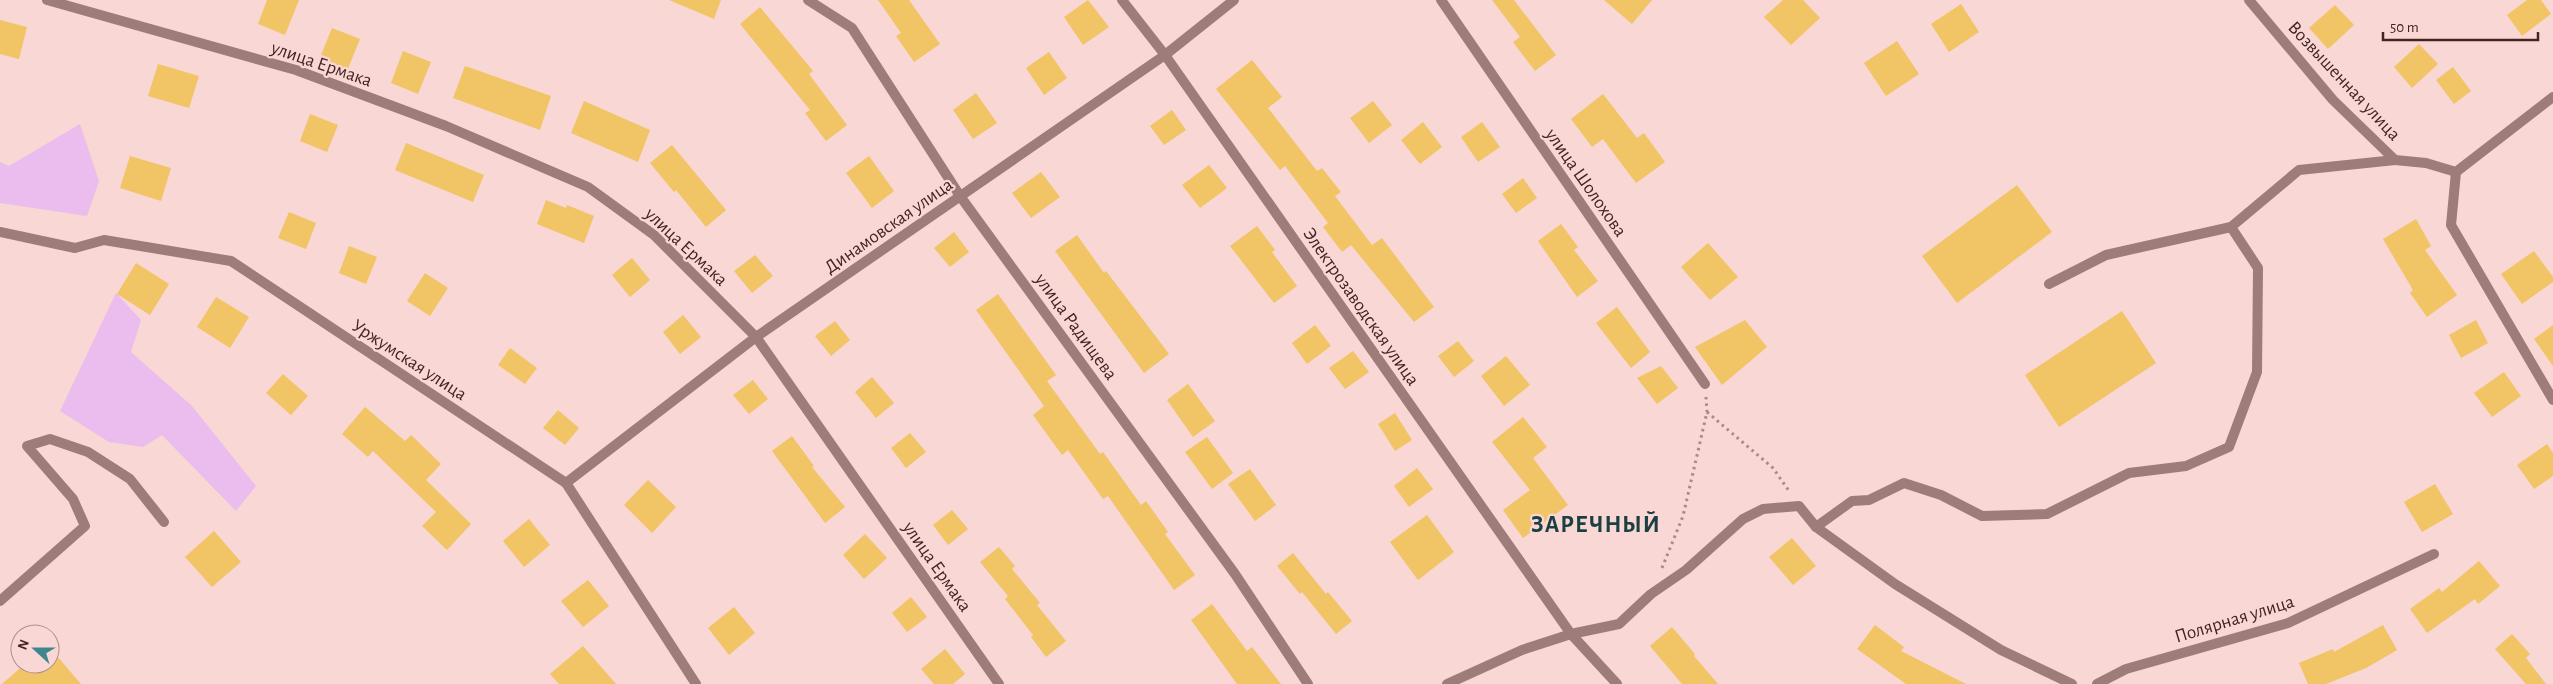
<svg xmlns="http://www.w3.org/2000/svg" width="2553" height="684" font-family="'Alegreya Sans',sans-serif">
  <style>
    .green { fill: #ebbcee }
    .building { fill: #f1c466 }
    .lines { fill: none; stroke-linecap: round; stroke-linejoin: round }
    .path { stroke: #aa8a88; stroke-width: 3; stroke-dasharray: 2.5 4; stroke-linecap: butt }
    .service { stroke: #9d7c79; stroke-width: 10 }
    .minor { stroke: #9d7c79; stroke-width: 10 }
    .labels { text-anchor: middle; stroke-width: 4.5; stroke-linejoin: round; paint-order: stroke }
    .street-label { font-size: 19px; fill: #432423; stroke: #f8d7d4 }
    .district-label { font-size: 24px; font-weight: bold; letter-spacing: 1px; fill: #1c3f42; stroke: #f8d7d4 }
  </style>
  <rect width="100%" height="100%" fill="#f8d7d4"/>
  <!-- green -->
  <g class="green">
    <path d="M80 124 99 181 87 216 0 203V162L9 166Z"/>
    <path d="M116 293 141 320 131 352 192 406 256 486 236 511 162 435 143 447 109 442 60 411Z"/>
  </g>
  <!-- building -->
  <g class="building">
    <path d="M267 0H299L285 35 258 24Z"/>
    <path d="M669 0H721L714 19Z"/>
    <path d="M878 0H909L940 44 914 62 896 36 901 33Z"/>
    <path d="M1088 0 1109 27 1083 45 1064 17Z"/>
    <path d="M1492 0H1514L1556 55 1535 71 1513 42 1520 37Z"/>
    <path d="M1604 0H1652L1632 24Z"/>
    <path d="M1783 0H1803L1820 18 1791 45 1764 17Z"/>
    <path d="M2527 0H2541L2551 14 2522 36 2507 15Z"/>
    <path d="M1961 4 1979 32 1949 52 1931 24Z"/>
    <path d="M2335 5 2354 25 2328 49 2309 28Z"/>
    <path d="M760 7 813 71 809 74 847 125 826 141 805 113 810 110 740 24Z"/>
    <path d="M0 20 27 27 19 59 0 54Z"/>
    <path d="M332 28 360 39 347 71 319 60Z"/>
    <path d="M1897 41 1919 74 1886 96 1864 63Z"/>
    <path d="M2419 44 2438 64 2412 88 2394 67Z"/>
    <path d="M403 51 431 62 418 94 391 83Z"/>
    <path d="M1049 52 1067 78 1044 95 1026 68Z"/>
    <path d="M1252 60 1282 97 1268 108 1317 171 1322 168 1341 192 1335 196 1372 245 1382 238 1434 307 1414 322 1351 245 1342 252 1323 227 1328 223 1285 166 1280 170 1216 89Z"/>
    <path d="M158 64 199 76 189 108 148 96Z"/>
    <path d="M465 66 551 96 540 130 453 98Z"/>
    <path d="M2453 67 2471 91 2454 104 2436 80Z"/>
    <path d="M976 93 997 123 973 139 953 110Z"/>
    <path d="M1603 94 1637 138 1644 133 1665 162 1636 183 1603 139 1592 147 1571 119Z"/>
    <path d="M584 101 650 130 638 162 571 133Z"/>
    <path d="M1373 101 1392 125 1369 143 1350 118Z"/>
    <path d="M1172 110 1186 130 1164 145 1150 126Z"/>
    <path d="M310 114 338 125 327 152 300 141Z"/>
    <path d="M1423 122 1442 147 1420 164 1401 140Z"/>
    <path d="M1482 122 1500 147 1478 162 1461 137Z"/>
    <path d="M406 143 484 175 473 202 395 170Z"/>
    <path d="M672 145 726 210 706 227 676 190 674 192 650 163Z"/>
    <path d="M130 156 171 168 161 201 120 188Z"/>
    <path d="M869 156 894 191 872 208 846 173Z"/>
    <path d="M1209 165 1227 188 1200 208 1182 185Z"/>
    <path d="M1041 172 1060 197 1031 218 1012 193Z"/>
    <path d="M1523 178 1537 198 1516 213 1502 194Z"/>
    <path d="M2017 185 2052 232 1957 303 1922 256Z"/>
    <path d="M546 200 566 208 567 205 594 216 584 243 537 224Z"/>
    <path d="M289 212 316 223 306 249 278 238Z"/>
    <path d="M2416 219 2431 246 2425 250 2457 295 2427 317 2410 293 2413 290 2383 239Z"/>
    <path d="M1561 224 1578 247 1574 250 1598 281 1577 297 1538 241Z"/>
    <path d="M1257 226 1275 250 1272 252 1297 286 1274 303 1230 246Z"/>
    <path d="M954 232 969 252 950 267 934 248Z"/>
    <path d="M1077 235 1104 273 1106 271 1169 354 1144 373 1055 251Z"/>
    <path d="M1708 243 1738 277 1710 300 1681 267Z"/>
    <path d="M349 246 377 257 366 284 339 273Z"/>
    <path d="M2534 251 2553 277V282L2522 304 2501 274Z"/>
    <path d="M755 255 773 276 752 293 734 271Z"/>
    <path d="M632 258 650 280 630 297 612 275Z"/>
    <path d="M136 263 169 284 150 315 117 294Z"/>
    <path d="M425 273 448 288 430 316 407 301Z"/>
    <path d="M998 294 1056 375 1047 381 1100 454 1103 452 1141 505 1146 501 1168 532 1165 534 1195 575 1174 590 1108 496 1103 499 1068 450 1062 455 1033 415 1044 406 976 310Z"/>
    <path d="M216 297 249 317 230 348 197 327Z"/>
    <path d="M1617 307 1650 352 1631 368 1596 323Z"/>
    <path d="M2122 311 2156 363 2059 427 2025 375Z"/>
    <path d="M683 315 701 337 680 354 663 332Z"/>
    <path d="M1745 320 1767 347 1722 385 1695 347Z"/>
    <path d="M2476 320 2488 343 2461 358 2449 335Z"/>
    <path d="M835 321 850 340 831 356 815 336Z"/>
    <path d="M1315 325 1331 346 1307 364 1292 343Z"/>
    <path d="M2553 325V366L2534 339Z"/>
    <path d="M1458 341 1474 361 1454 377 1438 356Z"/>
    <path d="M510 348 537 368 525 384 498 365Z"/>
    <path d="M1353 351 1369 372 1345 389 1329 368Z"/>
    <path d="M1506 356 1530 385 1504 406 1481 376Z"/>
    <path d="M1661 366 1678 388 1657 404 1637 378Z"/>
    <path d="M2504 372 2521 396 2492 417 2474 393Z"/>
    <path d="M283 374 308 396 291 415 266 393Z"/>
    <path d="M872 377 894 403 876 418 855 392Z"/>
    <path d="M753 380 768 399 749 414 733 395Z"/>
    <path d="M1188 384 1215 421 1193 437 1167 400Z"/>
    <path d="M365 407 405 441 411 435 441 464 426 480 471 524 447 550 422 526 436 512 373 451 368 457 342 434Z"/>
    <path d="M558 410 579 428 565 445 543 428Z"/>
    <path d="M1395 413 1412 440 1395 451 1378 424Z"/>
    <path d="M1523 417 1547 447 1533 458 1568 505 1523 538 1503 510 1530 490 1492 442Z"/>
    <path d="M910 433 926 452 906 468 891 448Z"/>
    <path d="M792 436 814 466 812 467 845 507 825 523 772 451Z"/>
    <path d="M1207 437 1233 473 1212 489 1185 452Z"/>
    <path d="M2547 444 2553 453V476L2534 489 2517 465Z"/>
    <path d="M1417 468 1433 489 1409 507 1394 486Z"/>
    <path d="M1250 469 1276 505 1255 521 1228 484Z"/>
    <path d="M648 480 676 507 652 533 624 505Z"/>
    <path d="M2435 484 2453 514 2422 532 2404 502Z"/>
    <path d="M952 510 968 529 948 545 933 525Z"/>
    <path d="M1427 515 1454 552 1418 580 1390 542Z"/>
    <path d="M529 519 550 545 524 567 503 541Z"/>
    <path d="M214 531 241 562 212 587 185 557Z"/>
    <path d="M865 534 887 558 864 579 843 555Z"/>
    <path d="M1792 538 1816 566 1793 585 1769 557Z"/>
    <path d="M999 547 1015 566 1012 569 1040 603 1037 605 1066 641 1046 657 1031 637 1033 635 1005 599 1008 596 980 562Z"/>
    <path d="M1293 553 1326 594 1328 592 1352 621 1336 634 1302 592 1300 594 1277 566Z"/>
    <path d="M2479 561 2500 586 2478 604 2475 599 2427 633 2410 609 2439 588 2442 592Z"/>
    <path d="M588 580 609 606 583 627 561 601Z"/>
    <path d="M911 597 927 617 907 632 892 613Z"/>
    <path d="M1212 604 1247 651 1252 647 1281 684H1237L1191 620Z"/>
    <path d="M734 607 755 633 729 655 708 628Z"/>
    <path d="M1875 625 1904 647 1901 651 1966 684H1906L1857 649Z"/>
    <path d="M2383 625 2397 650 2366 668 2326 684H2308L2299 663 2333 649 2334 652Z"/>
    <path d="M1672 627 1695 654 1694 656 1718 684H1682L1650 646Z"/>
    <path d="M2512 634 2530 654 2526 658 2546 684H2526L2495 649Z"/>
    <path d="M583 646 616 684H559L550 674Z"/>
    <path d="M50 648 81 684H2L25 664H50Z"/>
    <path d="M945 649 965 674 953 684H934L921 669Z"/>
  </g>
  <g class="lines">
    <!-- path -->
    <g class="path">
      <path d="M1707 412 1773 468 1789 491"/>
      <path d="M1662 568 1683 516 1707 412 1706 397"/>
    </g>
    <!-- service -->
    <g class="service">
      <path d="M2049 284 2106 255 2231 227 2299 170 2395 160"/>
      <path d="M1816 527 1852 501 1869 500 1904 483 1941 495 1982 516 2047 514 2129 473 2186 466 2229 447 2257 372 2258 268 2231 227"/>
      <path d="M0 601 85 526 73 499 27 446 50 439 88 452 130 479 164 522"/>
    </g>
    <!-- minor -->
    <g class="minor">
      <path d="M47 0 296 70 446 126 588 187 654 235 756 337 999 684"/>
      <path d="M808 0 852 28 960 196 1235 574 1308 684"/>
      <path d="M1122 0 1165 55 1571 634 1617 684"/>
      <path d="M1441 0 1705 384"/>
      <path d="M2249 0 2333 100 2395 160 2426 163 2456 172 2553 97"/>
      <path d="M2456 172 2451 225 2553 400"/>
      <path d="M0 232 75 248 104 240 231 261 566 483 696 684"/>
      <path d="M566 483 756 337 1165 55 1234 0"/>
      <path d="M1447 684 1522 650 1571 634 1619 624 1651 594 1686 570 1743 519 1763 509 1799 506 1816 527 1895 584 2001 650 2072 684"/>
      <path d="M2097 684 2126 669 2288 623 2434 554"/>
    </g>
  </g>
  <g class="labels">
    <!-- street labels -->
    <g class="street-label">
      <text transform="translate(322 63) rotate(19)" y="7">улица Ермака</text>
      <text transform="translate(2345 80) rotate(47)" y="7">Возвышенная улица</text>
      <text transform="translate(1587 182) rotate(55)" y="7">улица Шолохова</text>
      <text transform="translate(888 225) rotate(-35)" y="7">Динамовская улица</text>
      <text transform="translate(687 246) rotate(43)" y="7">улица Ермака</text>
      <text transform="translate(1362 306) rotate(55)" y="7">Электрозаводская улица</text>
      <text transform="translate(1077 326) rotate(54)" y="7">улица Радищева</text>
      <text transform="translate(410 359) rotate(33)" y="7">Уржумская улица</text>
      <text transform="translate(938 566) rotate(55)" y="7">улица Ермака</text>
      <text transform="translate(2234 618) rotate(-17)" y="7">Полярная улица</text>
    </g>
    <!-- district labels -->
    <g class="district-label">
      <text x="1596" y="532">ЗАРЕЧНЫЙ</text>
    </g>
  </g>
  <!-- north arrow -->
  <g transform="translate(35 649) rotate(291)"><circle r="24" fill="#f8d7d4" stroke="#b08f8d"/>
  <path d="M0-4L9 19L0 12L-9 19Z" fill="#3f868e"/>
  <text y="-8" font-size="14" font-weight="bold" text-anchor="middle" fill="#432423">N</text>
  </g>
  <!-- scale -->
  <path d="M2383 32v8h155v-8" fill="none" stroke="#432423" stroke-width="2.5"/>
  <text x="2390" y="32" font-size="15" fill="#432423" stroke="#f8d7d4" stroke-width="4" paint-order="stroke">50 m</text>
</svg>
